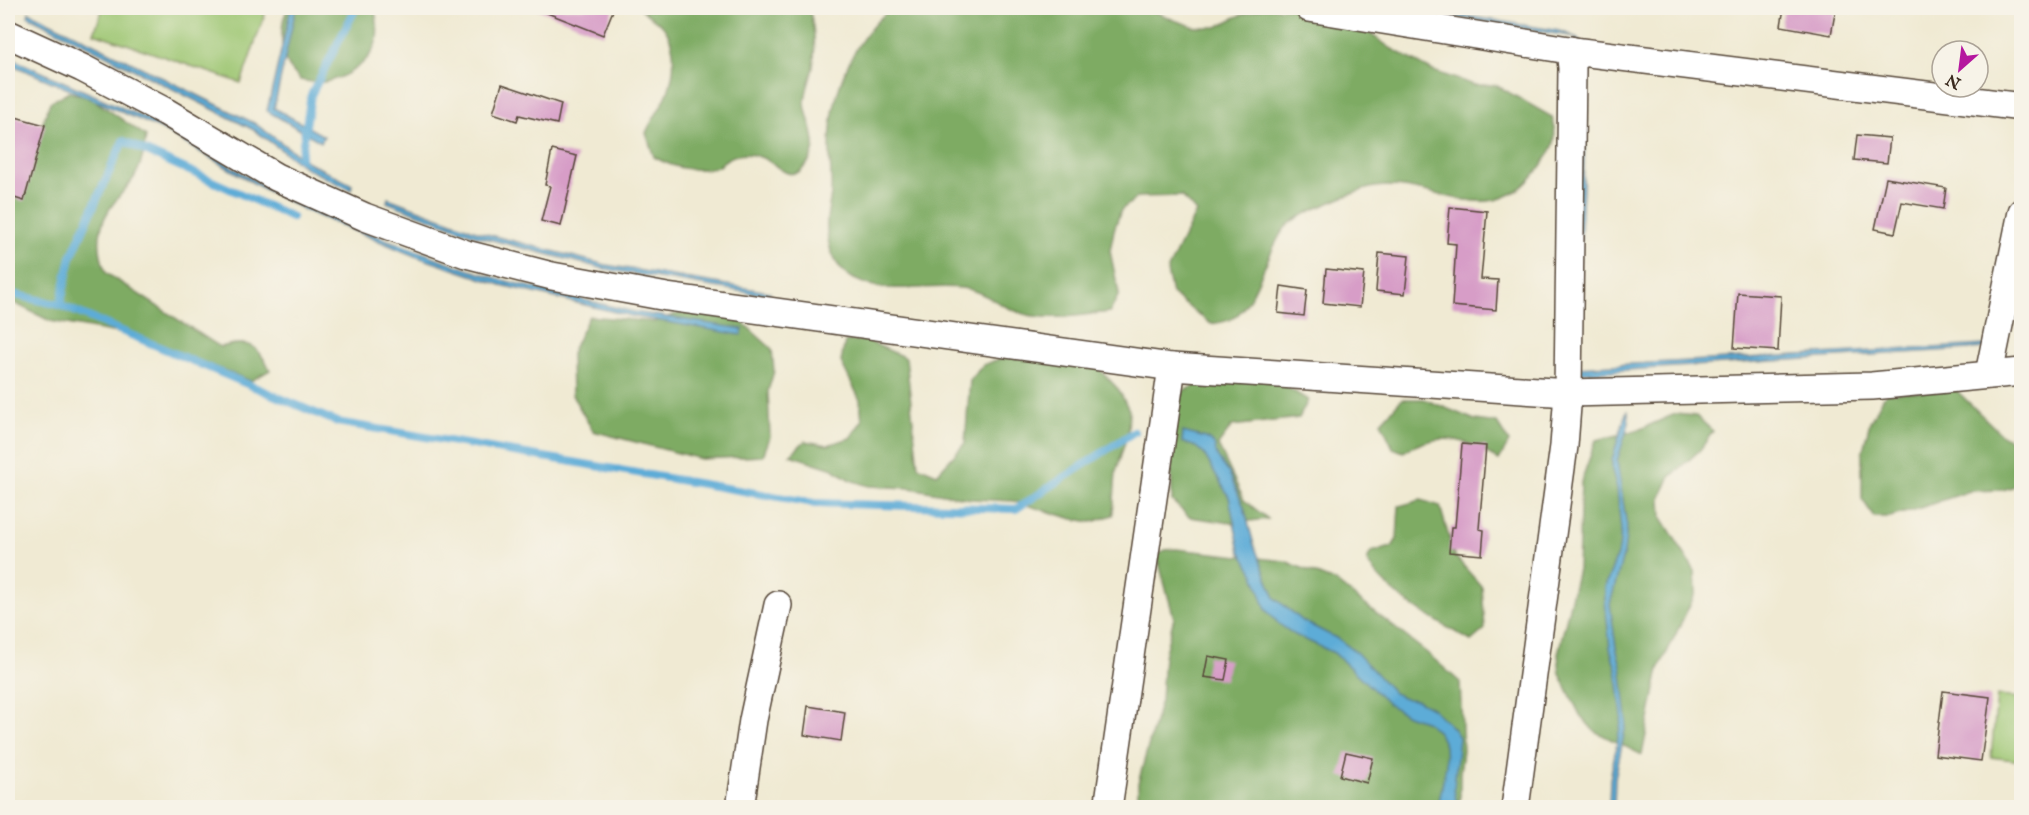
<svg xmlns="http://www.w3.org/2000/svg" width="2029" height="815" font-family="'IM FELL English',serif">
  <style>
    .green { fill: #9dc672; stroke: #6c7848; stroke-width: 1.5 }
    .forest { fill: #7eab64; stroke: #5c6a41; stroke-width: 1.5 }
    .water { fill: #5dacd7; stroke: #4c6b7a; stroke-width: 1.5 }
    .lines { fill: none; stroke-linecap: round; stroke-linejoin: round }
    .stream { stroke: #5dacd7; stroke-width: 8 }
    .building { fill: #d79dc7 }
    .minor-casing { stroke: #564739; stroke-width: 30 }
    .minor { stroke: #fff; stroke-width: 27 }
  </style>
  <rect width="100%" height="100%" fill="#f7f3e8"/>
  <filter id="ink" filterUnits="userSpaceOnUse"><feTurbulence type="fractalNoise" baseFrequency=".0167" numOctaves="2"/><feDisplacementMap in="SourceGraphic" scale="12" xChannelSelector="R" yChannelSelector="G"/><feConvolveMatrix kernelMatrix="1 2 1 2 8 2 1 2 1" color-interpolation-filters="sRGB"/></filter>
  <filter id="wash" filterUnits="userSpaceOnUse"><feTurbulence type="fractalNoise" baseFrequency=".008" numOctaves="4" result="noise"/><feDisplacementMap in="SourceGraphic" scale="24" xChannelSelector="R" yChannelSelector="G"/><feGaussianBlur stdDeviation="1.35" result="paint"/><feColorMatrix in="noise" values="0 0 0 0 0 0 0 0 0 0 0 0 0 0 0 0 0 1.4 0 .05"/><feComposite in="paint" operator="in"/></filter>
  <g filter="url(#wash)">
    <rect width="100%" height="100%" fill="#f0ead3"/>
    <!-- green -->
    <g class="green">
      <path d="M103 8H267L241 83 94 33Z"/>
      <path d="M1997 696 2021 698V761L1991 757Z"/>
    </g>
    <!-- forest -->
    <g class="forest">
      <path d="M288 8H374C377 19 380 33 375 45 369 64 343 79 324 82 316 83 307 81 300 80 296 75 291 70 288 65 279 49 280 23 288 8Z"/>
      <path d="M641 8H809C814 26 816 48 813 67 811 79 805 91 805 103 806 118 816 134 814 148 812 157 807 166 800 171 787 179 778 166 767 160 750 151 730 152 718 167 693 172 676 169 654 157L646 133C652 118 663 106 668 92 675 73 677 46 665 29 659 20 647 17 641 8Z"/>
      <path d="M892 8H1146L1174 20 1195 27H1217L1236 17 1262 8H1328L1356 24 1392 49 1433 71 1474 85H1496L1552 117C1558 142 1555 147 1540 167 1488 241 1425 169 1363 190 1345 196 1297 214 1285 228 1267 249 1256 304 1233 318 1227 322 1217 323 1211 324L1172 294 1167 271 1196 212 1182 196 1138 197 1121 210 1114 230 1110 251 1119 294 1110 312C1083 315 1051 321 1024 314 1002 308 985 291 962 288 925 284 888 296 854 279 833 268 826 243 827 221 827 212 830 203 831 194 832 180 830 167 830 153 829 100 849 41 892 8Z"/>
      <path d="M69 92 91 98 146 136C144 150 142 164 135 176 128 188 116 198 109 210 96 230 98 252 106 273L220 347C250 340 256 343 270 370L251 381 135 336 50 321 8 300V199L36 143 50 102Z"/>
      <path d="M720 313 740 320 772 349 774 371 768 391 770 437 763 456 701 459 593 431 572 395 571 353 589 316 655 322 676 314Z"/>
      <path d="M866 340 906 358 918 466 937 474 965 443 970 380 983 365 1002 358 1088 357 1119 390 1129 410 1128 432 1116 472 1113 515 1092 522 1073 519 1013 501 971 499 910 488 869 486 850 480 833 469 790 455 805 441 828 445 850 438 862 421 860 400 841 362 845 341Z"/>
      <path d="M1272 378 1308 400 1299 418 1232 426 1218 445 1244 500 1268 519 1232 523 1189 517 1172 501 1170 396 1209 380Z"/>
      <path d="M1956 390 2003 436 2021 445V484L2003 490 1970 491 1914 510 1890 517H1874L1862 499V454L1870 422 1886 393Z"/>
      <path d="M1402 399H1424L1475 420 1497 423 1509 442 1499 460C1464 438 1441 430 1403 452L1393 448 1381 422Z"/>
      <path d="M1675 414 1696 416 1713 431 1700 450 1669 478 1661 497 1662 518 1695 571 1696 592 1659 669 1642 755 1594 731 1580 715 1560 674 1558 654 1578 569 1581 482 1596 440 1636 431Z"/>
      <path d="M1421 500 1440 506 1454 555 1482 587 1485 629 1471 641C1437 621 1387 596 1367 561L1371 552 1392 547 1397 539 1399 506Z"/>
      <path d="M1176 549 1285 561 1336 582 1426 652 1460 682 1463 751 1460 773V807L1138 808V783L1161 700 1164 656 1174 618 1157 556 1165 550Z"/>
    </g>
    <!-- water -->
    <g class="water">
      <path d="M291 8H296L274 108 324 136 321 142 267 111Z"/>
      <path d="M1399 8H1418L1554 30C1586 36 1584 46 1588 76L1575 362 1577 367 1986 345 1985 348 1577 373 1571 362 1576 211 1585 76 1579 43 1574 38 1570 36Z"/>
      <path d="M29 12 254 123 308 162 352 185 351 190 306 168 254 130 28 16Z"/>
      <path d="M8 57 163 126 263 185 309 207 363 231 470 270 502 280 634 312 743 329 741 335 632 316 501 285 415 256 307 211 262 188 161 129 8 63Z"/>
      <path d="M388 198 479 232 606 265 770 292 769 296 605 269 477 236 387 202Z"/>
      <path d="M1628 411 1629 423 1617 461 1627 527 1624 552 1610 604 1616 647 1621 666 1627 720 1615 778 1614 807H1609L1610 779 1622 717 1616 669 1610 648 1605 600V587L1619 550 1621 530 1617 488 1612 470V460L1626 413Z"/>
      <path d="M1183 432 1206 438 1214 444 1218 458 1229 473 1244 507 1254 545 1275 598 1303 621 1340 640 1357 653 1394 693 1407 699 1417 700 1432 708 1453 728 1459 737 1454 788 1456 800 1460 807H1438L1446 765 1445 746 1439 733 1427 722 1407 715 1391 706 1334 653 1295 635 1279 624 1266 610 1254 574 1240 551 1229 497 1204 454 1196 447 1182 442Z"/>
    </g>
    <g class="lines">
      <!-- stream -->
      <g class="stream">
        <path d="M301 156 311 95 356 8"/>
        <path d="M8 293 60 305 337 422 814 503 1016 509 1134 432"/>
        <path d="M60 305 71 257 123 141 292 217"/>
      </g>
    </g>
    <g id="blocks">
      <!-- building -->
      <g class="building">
        <path d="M537 8H614L603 35 537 9Z"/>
        <path d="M1784 8H1836L1831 35 1781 26Z"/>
        <path d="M502 84 561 104 557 124 519 115 517 121 493 113Z"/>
        <path d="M8 115 45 125 24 201 8 196Z"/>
        <path d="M1857 135 1890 138 1887 163 1854 160Z"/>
        <path d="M552 150 577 156 561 226 541 221 550 186 545 185Z"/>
        <path d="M1886 178 1946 188 1943 209 1902 202 1895 233 1875 229Z"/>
        <path d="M1450 207 1487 211 1481 279 1498 280 1496 310 1452 306 1456 244 1447 243Z"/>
        <path d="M1379 253 1409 256 1405 294 1376 291Z"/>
        <path d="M1326 269 1364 273 1360 307 1323 303Z"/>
        <path d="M1281 286 1307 290 1304 316 1278 313Z"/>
        <path d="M1738 293 1781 296 1778 351 1734 348Z"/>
        <path d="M1462 444 1486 446 1479 529 1484 530 1482 555 1449 552 1451 527H1455Z"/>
        <path d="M1208 656 1229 660 1225 680 1204 677Z"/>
        <path d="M1943 691 1990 697 1981 761 1935 755Z"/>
        <path d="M808 706 845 712 841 741 804 735Z"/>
        <path d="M1346 752 1373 758 1367 783 1340 776Z"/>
      </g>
    </g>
  </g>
  <g filter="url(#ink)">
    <use href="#blocks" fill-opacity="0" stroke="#564739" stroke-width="1.5"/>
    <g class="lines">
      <!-- minor casing -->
      <g class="minor-casing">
        <g id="minor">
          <path d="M1309 8 1581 52 2022 107"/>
          <path d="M8 34 82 68 166 112 276 177 365 217 466 254 552 276 667 297 1172 367 1568 393 1872 386 2022 372"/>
          <path d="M1989 374 2022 212"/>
          <path d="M740 808 753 720 778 605"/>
          <path d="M1108 808 1172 367"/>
          <path d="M1515 808 1564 446 1568 393 1572 68 1570 50"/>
        </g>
      </g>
      <!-- minor -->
      <use href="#minor" class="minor"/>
    </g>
  </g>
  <!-- margin -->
  <rect width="2029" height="815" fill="none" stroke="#f7f3e8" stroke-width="30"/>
  <!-- north arrow -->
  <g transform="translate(1960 69) rotate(208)"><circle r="28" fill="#f7f3e8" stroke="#aca397" stroke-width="1.5"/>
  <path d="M0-4.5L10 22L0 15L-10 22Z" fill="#b5179e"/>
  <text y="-9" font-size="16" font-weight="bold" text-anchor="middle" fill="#3b2a1e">N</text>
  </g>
</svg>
